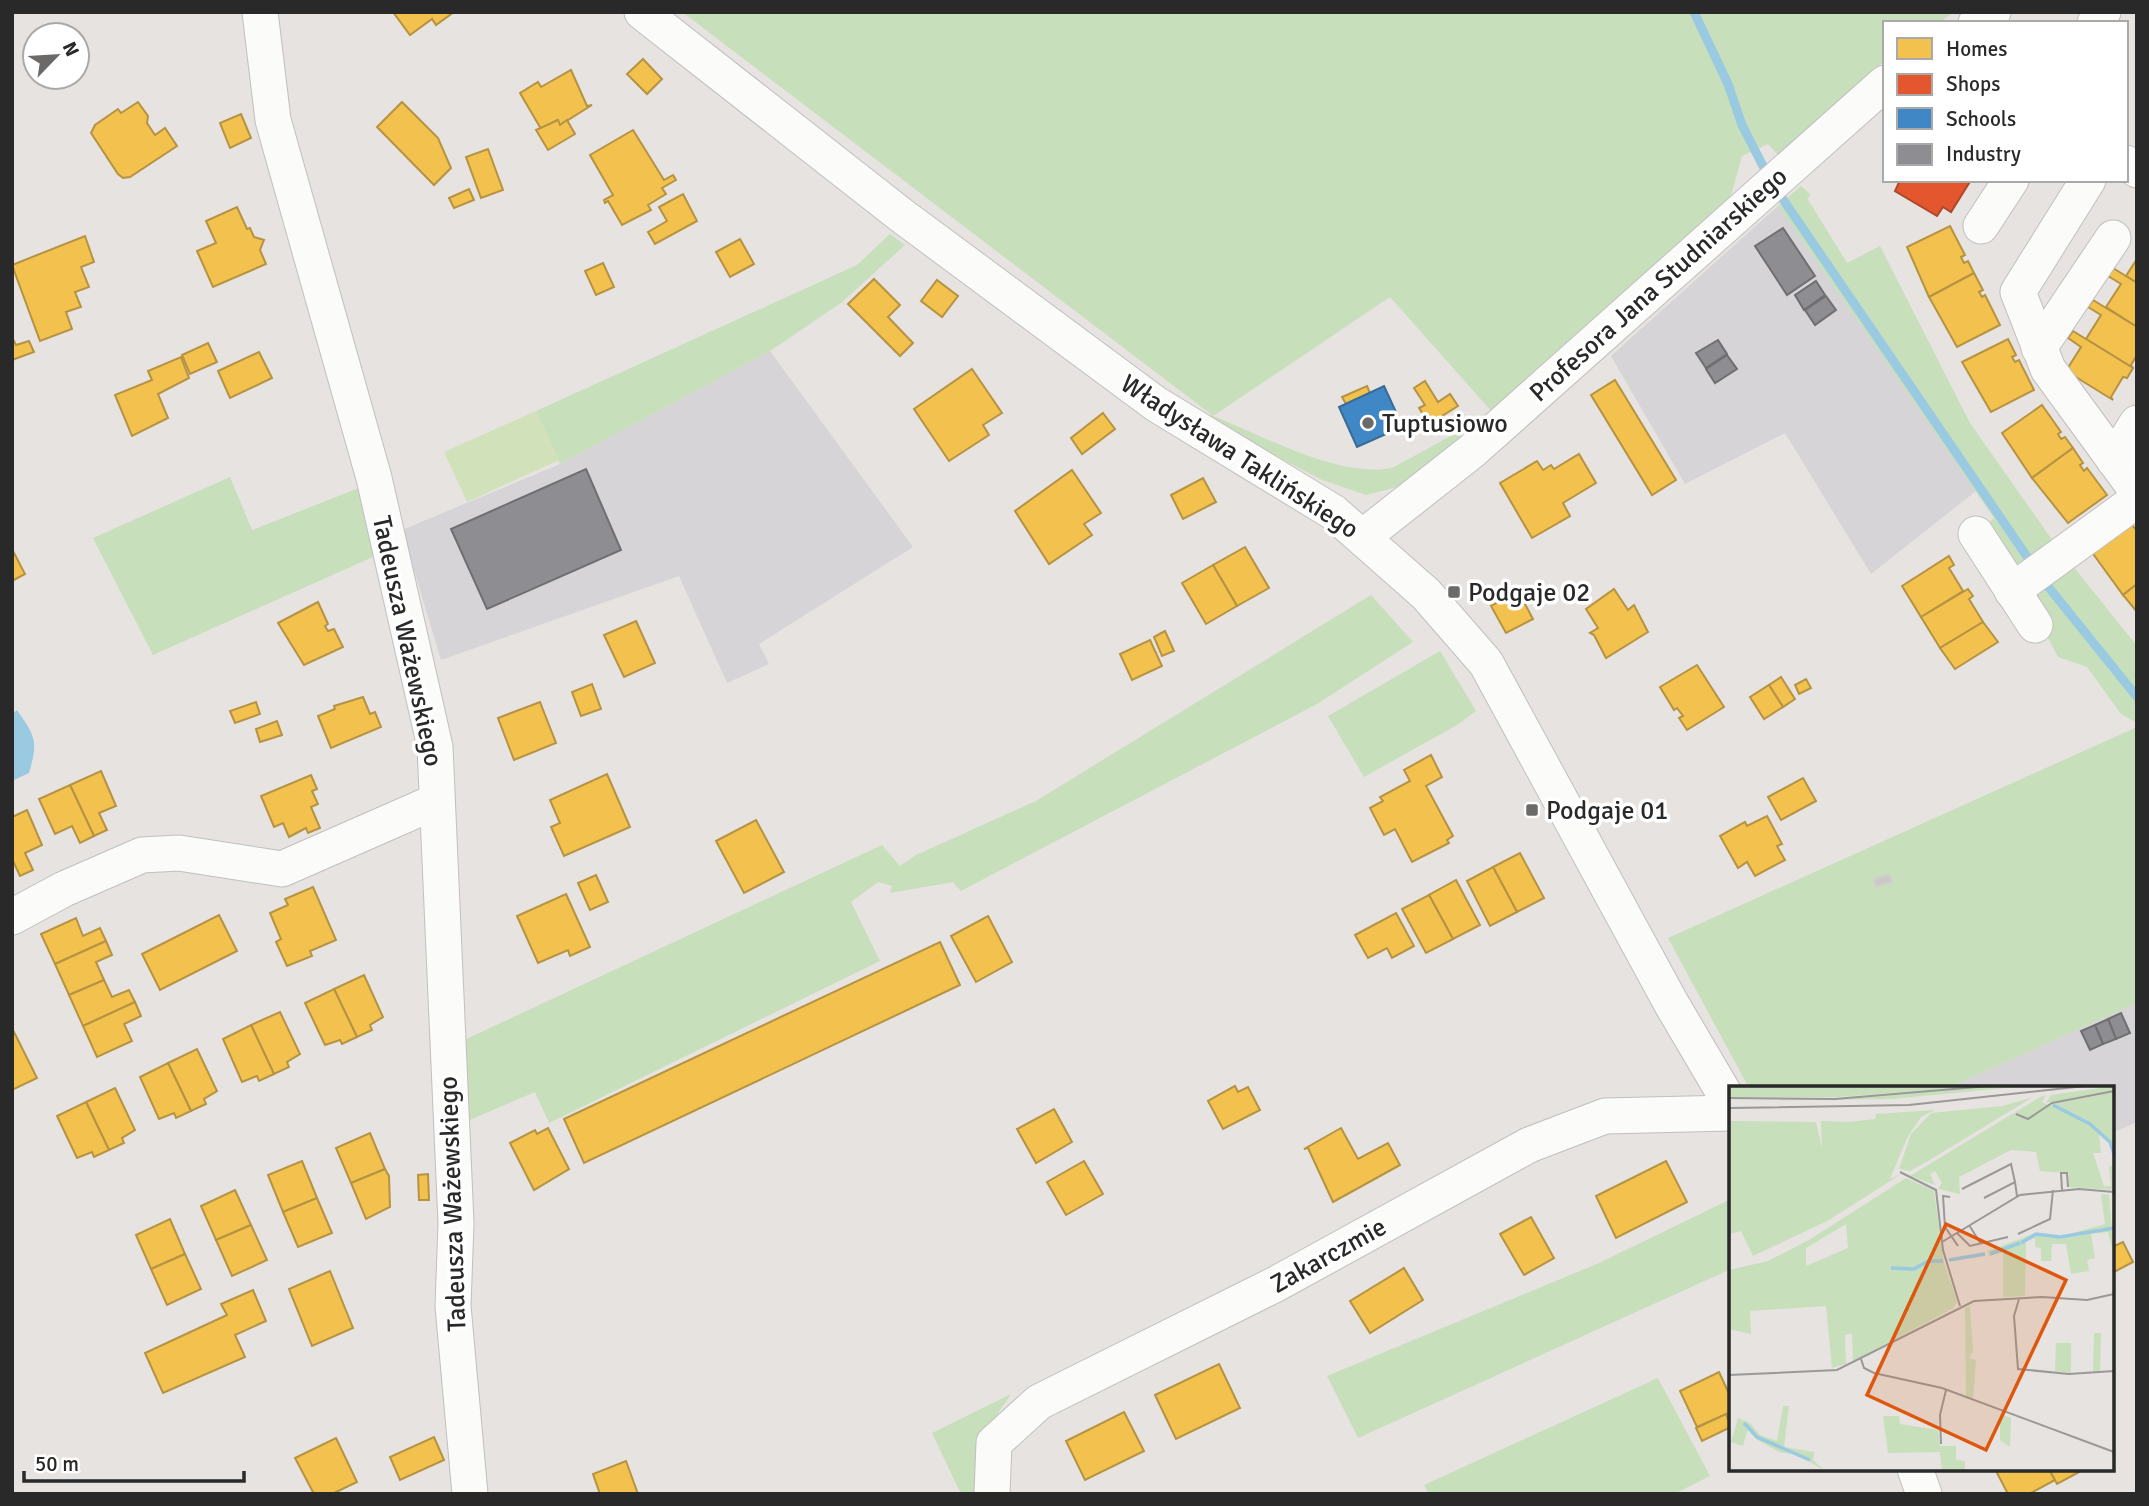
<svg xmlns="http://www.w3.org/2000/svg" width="2149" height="1506" font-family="Signika,sans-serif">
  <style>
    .industrial { fill: #d7d4d7 }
    .green { fill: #c8dfbc; fill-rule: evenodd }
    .pitch { fill: #d1e2ba }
    .water { fill: #9acae1 }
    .homes { fill: #f2c14e; stroke: #b69343; stroke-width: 2 }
    .shops { fill: #e4572e; stroke: #ac492c; stroke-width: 2 }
    .schools { fill: #3f88c5; stroke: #386c96; stroke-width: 2 }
    .industry { fill: #8d8d92; stroke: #6f6f72; stroke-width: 2 }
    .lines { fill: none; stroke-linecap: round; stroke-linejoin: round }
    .stream { stroke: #9acae1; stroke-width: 9 }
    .building { fill: #cbc9c7; stroke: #d1cfcc; stroke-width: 2 }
    .minor-casing { stroke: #c1bfc0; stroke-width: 37 }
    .minor { stroke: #fbfbfa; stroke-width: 35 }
    .poi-dot { fill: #6b6a69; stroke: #fff; stroke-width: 2.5 }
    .labels { text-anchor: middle; stroke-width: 7; stroke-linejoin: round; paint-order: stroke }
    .street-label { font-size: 26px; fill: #292929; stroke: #fff }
    .poi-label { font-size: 26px; fill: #292929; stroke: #fff; text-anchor: start }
    .inset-river { fill: none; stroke: #9acae1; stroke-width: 3.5 }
    .inset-road { fill: none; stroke: #9a9997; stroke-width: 2 }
    .view { fill: #de570d; fill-opacity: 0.15; stroke: #de570d; stroke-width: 3.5 }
    .inset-edge { fill: none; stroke: #292929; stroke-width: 3.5 }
  </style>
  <rect width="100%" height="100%" fill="#e6e3e0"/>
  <!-- industrial -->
  <g class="industrial">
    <path d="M1778 206 1976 491 1871 574 1785 433 1685 484 1611 356Z"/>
    <path d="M770 351 913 547 759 644 769 664 727 683 679 576 441 660 402 530 560 464Z"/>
    <path d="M2137 1003V1122L2112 1133V1088H1948Z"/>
  </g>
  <!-- green -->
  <g class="green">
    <path d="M682 12H1954L1939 23H1885V60L1779 156 1768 144 1742 156 1729 203 1494 413 1405 485 1366 495 1320 479 1205 419 1212 415ZM1390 297 1493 413 1394 467C1343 481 1262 435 1213 416Z"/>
    <path d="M1801 186 1811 195 1807 198 1847 263 1880 246 1970 423 2055 544 2013 576 1980 531 1994 518 1778 206Z"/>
    <path d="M890 234 905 245 841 303 770 351 560 464 536 411 857 265Z"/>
    <path d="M230 477 252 530 359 488 375 556 153 655 93 538Z"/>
    <path d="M2069 561 2137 646V723L2121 714 2087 667 2058 657 2024 592Z"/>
    <path d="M1371 595 1413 642 1317 704 961 891 953 882 890 893 892 886 878 882 851 902 880 961 549 1123 535 1092 465 1122 460 1042 882 845 900 866 916 855 1036 801Z"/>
    <path d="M1440 651 1476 711 1457 725 1364 777 1328 716Z"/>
    <path d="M2137 727V1003L1948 1088H1749L1668 938Z"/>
    <path d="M1731 1199V1269L1358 1438 1327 1376 1599 1263Z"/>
    <path d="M1658 1378 1710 1476 1674 1494H1429L1424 1485Z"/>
    <path d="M1011 1394 981 1438 982 1494H961L932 1433Z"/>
  </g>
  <!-- pitch -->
  <path class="pitch" d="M536 411 559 460 467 502 444 452Z"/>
  <!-- water -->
  <path class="water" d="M17 710C36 737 38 742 29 773L12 781V714Z"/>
  <!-- homes -->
  <g class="homes">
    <path d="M393 12H454L436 25 432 19 410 35Z"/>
    <path d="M643 59 662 79 647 94 627 74Z"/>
    <path d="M571 70 587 106 592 105 560 125 557 120 541 129 520 93 538 82 541 87Z"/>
    <path d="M138 102 148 116 147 123 155 135 165 128 177 146 130 177 123 178 118 174 91 133 95 125 118 109 121 113Z"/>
    <path d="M402 102 438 138 451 168 434 185 377 127Z"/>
    <path d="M241 114 251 138 230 148 220 123Z"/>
    <path d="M558 120 560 125 567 120 575 134 548 150 536 130Z"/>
    <path d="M633 130 664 180 673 175 676 180 662 188 666 194 648 205 651 210 622 225 608 201 605 203 604 200 613 195 590 155Z"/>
    <path d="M488 149 503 190 481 198 466 157Z"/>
    <path d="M469 189 474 200 454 208 449 198Z"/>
    <path d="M683 194 697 221 655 244 648 232 667 221 659 207Z"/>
    <path d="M237 207 247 229 250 228 254 237 264 240 260 250 266 264 213 287 197 251 216 243 206 221Z"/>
    <path d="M1950 226 1965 255 1961 257 1964 263 1968 261 1974 273 1929 297 1907 247Z"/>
    <path d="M85 236 94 262 81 267 89 287 75 292 81 307 66 312 72 329 40 341 12 265Z"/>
    <path d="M740 239 754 264 730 277 716 252Z"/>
    <path d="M2137 259V283L2126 276Z"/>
    <path d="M603 263 614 287 596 295 585 271Z"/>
    <path d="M2113 268 2137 283V327L2106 307 2121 284 2108 276Z"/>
    <path d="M1974 273 1983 290 1979 292 1982 297 1985 295 2000 325 1957 347 1929 297Z"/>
    <path d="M874 279 900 305 888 317 913 343 900 356 848 304Z"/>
    <path d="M937 280 958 296 942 317 921 301Z"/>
    <path d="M2093 300 2137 327V355L2131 365 2133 368 2086 339 2101 315 2088 307Z"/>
    <path d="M2073 331 2133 368 2127 378 2123 377 2111 397 2113 400 2066 371 2081 347 2068 338Z"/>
    <path d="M12 337 16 345 29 341 34 352 12 360Z"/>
    <path d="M2008 339 2016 355 2012 357 2015 362 2019 360 2034 390 1991 412 1962 362Z"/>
    <path d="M208 343 217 362 190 374 182 355Z"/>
    <path d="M259 352 272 378 230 398 218 371Z"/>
    <path d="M181 357 189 378 158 394 168 418 132 436 115 395 152 380 148 371Z"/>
    <path d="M972 369 1002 413 983 425 989 435 949 461 914 409Z"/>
    <path d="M1615 380 1676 480 1652 495 1591 395Z"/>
    <path d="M1425 381 1438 402 1450 394 1458 406 1429 424 1419 408 1425 405 1414 388Z"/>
    <path d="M1367 386 1370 393 1346 404 1342 397Z"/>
    <path d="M2042 405 2061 432 2058 434 2061 439 2065 437 2073 448 2032 478 2002 433Z"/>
    <path d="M1103 413 1115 429 1082 454 1071 438Z"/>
    <path d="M2073 448 2083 463 2080 465 2084 471 2087 468 2107 495 2068 523 2032 478Z"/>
    <path d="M1579 454 1596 483 1563 503 1570 516 1532 538 1500 483 1537 461 1543 470 1551 465 1554 469Z"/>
    <path d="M1072 470 1101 513 1084 524 1092 535 1049 564 1015 511Z"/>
    <path d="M1203 478 1216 502 1183 519 1171 495Z"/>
    <path d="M2129 521 2137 531V584L2123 595 2091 551Z"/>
    <path d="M1245 547 1269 588 1237 606 1213 565Z"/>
    <path d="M12 549 25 574 12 581Z"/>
    <path d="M1949 556 1954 565 1949 568 1963 591 1921 617 1902 586Z"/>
    <path d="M1213 565 1237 606 1206 624 1182 583Z"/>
    <path d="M2137 584V612L2123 595Z"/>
    <path d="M1614 589 1628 610 1634 605 1648 632 1606 658 1594 635 1590 633 1598 628 1586 609Z"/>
    <path d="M1968 589 1973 596 1969 599 1983 622 1940 648 1921 617Z"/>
    <path d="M1518 591 1533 619 1506 633 1491 606Z"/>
    <path d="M318 602 328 624 325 626 328 631 334 629 343 647 304 665 278 623Z"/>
    <path d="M636 621 655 663 624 677 604 635Z"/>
    <path d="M1983 622 1998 642 1955 669 1940 648Z"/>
    <path d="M1165 631 1174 651 1162 656 1154 637Z"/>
    <path d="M1150 640 1162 666 1132 680 1120 654Z"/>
    <path d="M1697 665 1724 707 1687 730 1679 718 1683 716 1677 708 1674 710 1660 687Z"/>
    <path d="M1781 677 1795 699 1783 707 1769 685Z"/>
    <path d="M1806 679 1811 688 1799 694 1795 685Z"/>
    <path d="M592 684 601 709 581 716 572 692Z"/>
    <path d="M1769 685 1783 707 1764 719 1750 697Z"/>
    <path d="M363 697 370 714 375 712 381 727 331 748 318 716 335 709 334 706Z"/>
    <path d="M256 702 260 714 235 723 230 711Z"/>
    <path d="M540 702 556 743 514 760 498 718Z"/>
    <path d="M277 721 282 735 260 742 256 729Z"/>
    <path d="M1431 755 1442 777 1426 786 1453 836 1447 840 1449 843 1412 862 1395 829 1384 835 1370 808 1383 801 1380 797 1410 781 1404 770Z"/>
    <path d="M101 771 116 806 99 813 107 830 94 836 70 785Z"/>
    <path d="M607 774 630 827 564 856 551 827 560 823 550 800Z"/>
    <path d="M311 775 317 789 312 791 318 804 311 807 320 828 308 833 306 828 289 837 283 823 274 827 261 796Z"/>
    <path d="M1803 778 1816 801 1781 820 1768 797Z"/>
    <path d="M70 785 94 836 80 843 72 826 55 834 39 799Z"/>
    <path d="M27 810 42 845 25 853 33 870 20 876 12 859V817Z"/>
    <path d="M1767 816 1782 844 1777 846 1785 860 1755 876 1747 862 1738 868 1720 836 1745 822 1747 826Z"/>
    <path d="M756 820 784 872 744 893 716 841Z"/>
    <path d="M1520 853 1544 898 1517 912 1493 867Z"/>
    <path d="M1493 867 1517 912 1490 926 1467 881Z"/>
    <path d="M596 875 608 902 590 910 578 883Z"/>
    <path d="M1456 880 1480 925 1453 939 1429 895Z"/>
    <path d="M313 887 336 940 310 951 312 956 287 966 276 942 281 939 270 913 288 905 285 899Z"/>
    <path d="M566 894 590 947 570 956 568 950 538 963 517 916Z"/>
    <path d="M1429 895 1453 939 1426 953 1402 909Z"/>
    <path d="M1396 913 1414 946 1392 958 1387 948 1368 958 1355 935Z"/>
    <path d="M219 915 237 951 160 990 142 954Z"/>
    <path d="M988 916 1012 962 976 982 951 936Z"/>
    <path d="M76 918 83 936 100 928 106 941 55 964 41 934Z"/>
    <path d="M106 941 112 955 96 962 104 980 69 995 55 964Z"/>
    <path d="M940 942 960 985 584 1163 564 1119Z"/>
    <path d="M364 975 383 1017 370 1025 372 1030 357 1037 334 989Z"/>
    <path d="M104 980 112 997 129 990 135 1002 83 1026 69 995Z"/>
    <path d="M334 989 357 1037 342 1044 340 1040 325 1045 305 1003Z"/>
    <path d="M135 1002 141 1016 124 1024 132 1041 97 1057 83 1026Z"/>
    <path d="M280 1012 300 1054 287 1062 289 1067 274 1074 251 1025Z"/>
    <path d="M251 1025 274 1074 259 1081 257 1076 242 1082 223 1039Z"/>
    <path d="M13 1030 37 1078 12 1090V1031Z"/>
    <path d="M197 1049 217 1091 204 1099 206 1104 191 1111 168 1063Z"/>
    <path d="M168 1063 191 1111 176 1118 174 1113 159 1119 140 1077Z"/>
    <path d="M1235 1086 1238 1092 1248 1087 1260 1110 1223 1129 1208 1101Z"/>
    <path d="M115 1088 135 1130 122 1138 124 1143 109 1150 86 1102Z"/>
    <path d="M86 1102 109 1150 94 1157 92 1152 77 1158 57 1116Z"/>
    <path d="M1054 1109 1072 1142 1036 1163 1017 1129Z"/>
    <path d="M548 1128 569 1169 534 1190 510 1143 535 1130 537 1134Z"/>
    <path d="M1341 1128 1358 1159 1388 1143 1400 1165 1333 1202 1308 1148 1304 1149Z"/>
    <path d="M370 1133 385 1169 351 1183 336 1148Z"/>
    <path d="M302 1161 317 1198 283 1212 268 1175Z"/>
    <path d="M1084 1161 1103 1194 1066 1215 1047 1182Z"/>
    <path d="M1666 1161 1687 1202 1616 1238 1596 1196Z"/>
    <path d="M385 1169 389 1176 390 1207 366 1219 351 1183Z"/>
    <path d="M428 1174 429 1200H419L418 1175Z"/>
    <path d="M235 1190 251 1225 216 1240 201 1206Z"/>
    <path d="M317 1198 332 1233 298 1247 283 1212Z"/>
    <path d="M1531 1217 1554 1258 1524 1275 1500 1234Z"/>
    <path d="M170 1219 185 1254 151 1269 136 1235Z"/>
    <path d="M251 1225 267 1260 232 1276 216 1240Z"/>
    <path d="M2123 1242 2133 1262 2112 1273V1247Z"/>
    <path d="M185 1254 201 1289 167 1305 151 1269Z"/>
    <path d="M1404 1268 1423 1300 1370 1333 1350 1301Z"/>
    <path d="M330 1271 353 1328 312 1346 289 1289Z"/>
    <path d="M253 1290 266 1321 235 1335 245 1357 163 1393 145 1353 227 1315 221 1304Z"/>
    <path d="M1219 1364 1240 1408 1176 1439 1155 1395Z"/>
    <path d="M1719 1372 1731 1398V1412L1697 1427 1680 1391Z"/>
    <path d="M1124 1412 1144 1451 1085 1480 1066 1441Z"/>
    <path d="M1726 1414 1731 1427 1702 1441 1696 1428Z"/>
    <path d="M434 1437 444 1460 400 1480 390 1457Z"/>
    <path d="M336 1438 357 1482 332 1494H314L295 1458Z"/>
    <path d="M626 1461 638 1494H600L593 1474Z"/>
    <path d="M2000 1469H2049L2055 1480 2029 1494H2008L1996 1471Z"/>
    <path d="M2049 1469H2080L2081 1471 2057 1484Z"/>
  </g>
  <!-- shops -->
  <path class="shops" d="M1900 180H1971L1951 212 1943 207 1937 216 1895 191Z"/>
  <!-- schools -->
  <path class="schools" d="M1384 386 1396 412 1387 416 1393 431 1357 447 1339 407Z"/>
  <!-- industry -->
  <g class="industry">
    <path d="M1783 228 1815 276 1787 295 1755 246Z"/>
    <path d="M1816 281 1825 295 1804 310 1795 295Z"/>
    <path d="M1826 296 1836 310 1815 325 1805 310Z"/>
    <path d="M1718 340 1727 354 1706 368 1696 353Z"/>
    <path d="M1727 355 1737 369 1715 383 1706 369Z"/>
    <path d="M586 469 621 550 487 609 451 529Z"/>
    <path d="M2121 1013 2130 1033 2116 1039 2108 1019Z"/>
    <path d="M2108 1019 2116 1039 2103 1044 2095 1025Z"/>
    <path d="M2095 1025 2103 1044 2090 1050 2081 1031Z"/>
  </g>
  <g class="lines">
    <!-- stream -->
    <g class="stream">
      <path d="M1694 12 1728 84 1742 125 1764 168"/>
      <path d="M1780 195 2028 558"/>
      <path d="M2046 584 2137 697"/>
    </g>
  </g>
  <!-- building -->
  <path class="building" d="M1889 874 1892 882 1876 887 1874 879Z"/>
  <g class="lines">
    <!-- minor casing -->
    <g class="minor-casing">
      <g id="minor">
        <path d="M260 12 273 120 374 478 435 747 456 1223 453 1306 470 1494"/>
        <path d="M642 12 901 215 1156 404 1333 512 1426 594 1486 663 1671 1003 1731 1105"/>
        <path d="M1976 23 1993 12"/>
        <path d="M2095 23 2103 12"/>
        <path d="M2126 163 2137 170"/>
        <path d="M2088 180 2018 292 2048 369 2137 491"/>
        <path d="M1981 226 2011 180"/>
        <path d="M2039 348 2113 238"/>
        <path d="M2114 460 2137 423"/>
        <path d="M1976 534 2035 625"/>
        <path d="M1364 536 1472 451 1885 83"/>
        <path d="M2012 591 2137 500"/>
        <path d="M12 917 64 889 142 855 179 853 282 869 437 801"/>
        <path d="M1915 1469 1924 1494"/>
        <path d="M992 1494 994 1443 1039 1402 1276 1284 1529 1145 1605 1116 1731 1113"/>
      </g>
    </g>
    <!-- minor -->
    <use href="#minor" class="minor"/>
  </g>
  <!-- markers -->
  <g class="poi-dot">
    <circle cx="1368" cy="423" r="7"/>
    <rect x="1447" y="585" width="14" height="14" rx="3.5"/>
    <rect x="1525" y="803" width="14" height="14" rx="3.5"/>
  </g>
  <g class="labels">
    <!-- street labels -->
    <g class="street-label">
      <text transform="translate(1658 284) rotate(-42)" y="9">Profesora Jana Studniarskiego</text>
      <text transform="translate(1240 456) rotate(33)" y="9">Władysława Taklińskiego</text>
      <text transform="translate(408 641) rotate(78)" y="9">Tadeusza Ważewskiego</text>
      <text transform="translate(452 1204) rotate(-92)" y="9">Tadeusza Ważewskiego</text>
      <text transform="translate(1328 1255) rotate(-29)" y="9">Zakarczmie</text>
    </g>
    <!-- poi labels -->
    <g class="poi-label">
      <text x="1382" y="432">Tuptusiowo</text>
      <text x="1468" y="601">Podgaje 02</text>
      <text x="1546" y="819">Podgaje 01</text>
    </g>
  </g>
  <!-- overview -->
  <g transform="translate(1729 1086)">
    <rect width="385" height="385" fill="#e6e3e0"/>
    <path d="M0 0H255L108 11H0ZM266 0H297L163 13 0 15 105 13ZM385 0V4L317 17 322 9ZM385 6V71L382 59 370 47 372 67H364L375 100H382L380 81 385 78V104L339 101 340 87 311 85 307 66 282 64 230 91 231 108 209 103 213 97 206 85 201 88 206 99 181 90 311 11 317 9 313 16 319 19ZM304 11 199 75 181 85 170 83 182 48 202 27 274 20ZM206 24 192 31 178 52 161 93 172 88 100 134 24 170 12 145 0 148V35L87 36 93 62 92 35 119 36 146 33 147 28ZM177 92 205 105 215 176 228 215 225 222 124 275 123 248 116 249 117 278 103 282 97 220 21 225 22 248 0 243V184L39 175 80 154ZM117 138 119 162 77 180V162ZM372 108 380 109 385 169 379 146 362 148 366 172 358 174 360 185 342 188 337 158H323L322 175H312V162L306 161V152L297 155 296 210 274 211V166L260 170 259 165 306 147 333 150 376 138ZM241 220 244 265 240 272 247 274 244 313 237 311 236 222ZM365 247H372L371 286H364ZM327 257H342V287L326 285ZM54 320H60L55 361 85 366 84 374 96 385 69 369 50 366 27 353 19 342 14 360 2 356 9 332 21 337 31 349 48 355ZM271 328 282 332 281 361 271 354ZM154 330H170L171 338 209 344 211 360H227V374L236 375V383L247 385H213L211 366 159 367Z" fill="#c8dfbc" fill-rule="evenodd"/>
    <path class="inset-river" d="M324 19 361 38 381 56 385 68M292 157 307 148 331 151 385 142M261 168 291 157M220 174 256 168M162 182 185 183 199 175H214M15 337 28 351 81 374"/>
    <path class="inset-road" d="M0 12 106 13 260 0M0 22 180 19 356 0M287 28 299 33 323 17 385 5M171 86 207 104 214 164 231 220M233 103 282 78 286 96M333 104 332 87H338L339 101M221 111 214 110 216 141 229 160M255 112 286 96 288 110M240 139 252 158M228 147 241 160 279 151M289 148 321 133 324 104M213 156 291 109 350 103 385 106M290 213 285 230 289 283 340 288 385 285M132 273 135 282 145 287 213 302 385 366M0 289 108 284 245 215 313 211 358 214 385 208M212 358 211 329 217 304"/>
    <path class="view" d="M217 138 337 194 257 364 138 309Z"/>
    <rect width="385" height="385" class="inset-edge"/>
  </g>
  <!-- border -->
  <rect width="2149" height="1506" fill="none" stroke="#292929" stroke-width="28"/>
  <!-- legend -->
  <rect x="1883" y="21" width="245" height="161" fill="#ffffff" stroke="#a9a9a9" stroke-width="2"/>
  <rect x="1897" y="38" width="35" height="21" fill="#f2c14e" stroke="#a9a9a9" stroke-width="2"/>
  <text x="1946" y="56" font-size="21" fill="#292929">Homes</text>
  <rect x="1897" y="74" width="35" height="21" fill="#e4572e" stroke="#a9a9a9" stroke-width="2"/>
  <text x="1946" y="91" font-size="21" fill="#292929">Shops</text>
  <rect x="1897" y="108" width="35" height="21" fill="#3f88c5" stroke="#a9a9a9" stroke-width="2"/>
  <text x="1946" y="126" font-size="21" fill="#292929">Schools</text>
  <rect x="1897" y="144" width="35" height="21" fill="#8d8d92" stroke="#a9a9a9" stroke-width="2"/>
  <text x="1946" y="161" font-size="21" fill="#292929">Industry</text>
  <!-- north arrow -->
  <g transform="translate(56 56) rotate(65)"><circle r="33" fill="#ffffff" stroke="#a9a9a9" stroke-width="2"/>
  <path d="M0-5L12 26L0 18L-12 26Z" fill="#6b6a69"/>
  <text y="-10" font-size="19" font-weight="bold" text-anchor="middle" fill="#292929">N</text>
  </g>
  <!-- scale -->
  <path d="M24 1471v10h220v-10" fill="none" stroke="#292929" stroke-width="3.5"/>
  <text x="35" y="1471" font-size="21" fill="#292929" stroke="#ffffff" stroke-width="5" paint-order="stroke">50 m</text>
</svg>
